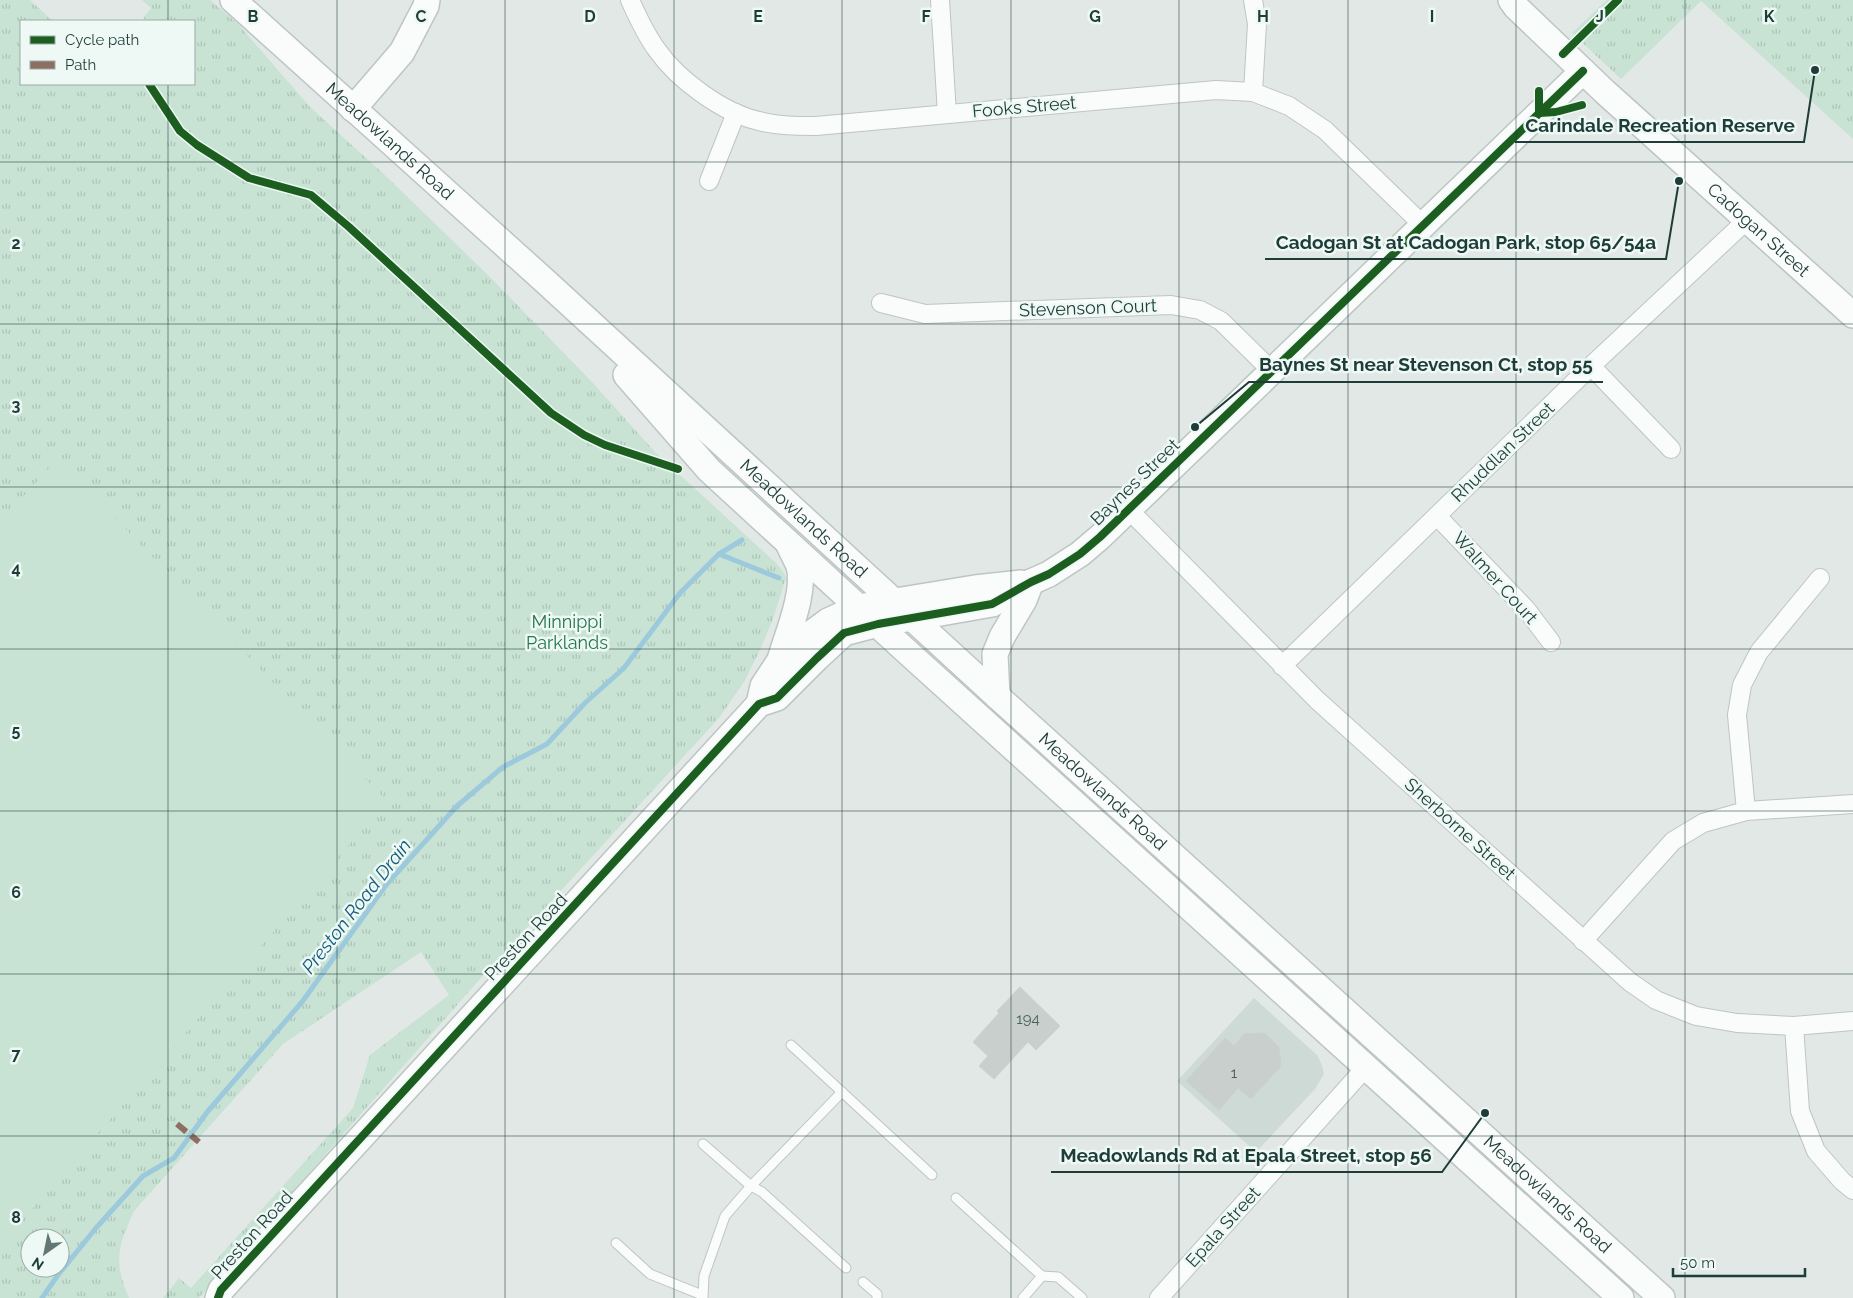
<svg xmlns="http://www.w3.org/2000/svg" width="1853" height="1298" font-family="Raleway,sans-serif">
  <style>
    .built { fill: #cedad6 }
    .park { fill: url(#park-tufts); fill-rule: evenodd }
    .garden { fill: #c8e3d4 }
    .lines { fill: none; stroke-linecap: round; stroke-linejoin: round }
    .stream { stroke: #9cc9dc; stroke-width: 5 }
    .building { fill: #c8cfcd; stroke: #cad1cf }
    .lane-casing { stroke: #bec5c3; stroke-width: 11 }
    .street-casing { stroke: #bec5c3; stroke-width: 20 }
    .secondary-casing { stroke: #bdc6c4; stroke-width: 28 }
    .lane { stroke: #fafcfb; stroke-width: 9 }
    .street { stroke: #fafcfb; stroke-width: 18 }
    .secondary { stroke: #fafcfb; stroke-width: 25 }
    .quiet { stroke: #8d6e63; stroke-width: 6; stroke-dasharray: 12 6; stroke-linecap: butt }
    .cycleway-casing { stroke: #eef8f4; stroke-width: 11 }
    .cycleway { stroke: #1b5e20; stroke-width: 8 }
    .grid { fill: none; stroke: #1e3c38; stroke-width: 1; stroke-opacity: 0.55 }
    .labels { text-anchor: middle; stroke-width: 5; stroke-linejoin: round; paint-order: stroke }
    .number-label { font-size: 15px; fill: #49625e }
    .street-label { font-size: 18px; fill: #1e3c38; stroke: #eef8f4 }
    .park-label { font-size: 18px; fill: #247750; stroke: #eef8f4 }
    .water-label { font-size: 19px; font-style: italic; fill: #125c7d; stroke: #eef8f4 }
    .grid-label { font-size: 16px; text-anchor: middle; font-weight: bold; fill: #1e3c38; stroke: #eef8f4; stroke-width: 5; stroke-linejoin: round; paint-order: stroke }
    .leader { fill: none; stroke: #1e3c38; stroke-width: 2 }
    .callout-dot { fill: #1e3c38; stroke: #eef8f4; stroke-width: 2 }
    .callout-label { font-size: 19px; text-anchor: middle; font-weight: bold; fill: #1e3c38; stroke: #eef8f4; stroke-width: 5; stroke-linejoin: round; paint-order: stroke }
  </style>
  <defs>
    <pattern id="park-tufts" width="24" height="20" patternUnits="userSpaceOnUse" patternTransform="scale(1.25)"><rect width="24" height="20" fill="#c8e3d4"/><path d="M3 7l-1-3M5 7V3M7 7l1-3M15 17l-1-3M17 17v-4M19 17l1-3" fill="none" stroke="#abc4b7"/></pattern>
  </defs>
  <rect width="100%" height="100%" fill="#e1e8e6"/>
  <!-- built -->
  <path class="built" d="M1254 998 1318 1056 1322 1066 1324 1074 1315 1089 1256 1152 1177 1081Z"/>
  <!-- park -->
  <g class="park">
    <path d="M0 0H30L53 21H21V84H194V21H147L143 18 151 8 142 0H210L237 23 310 107 389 179 492 279 592 382 655 452 776 563 784 573 786 578 773 619 761 648 744 682 719 718 480 979 199 1298H163L179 1278 191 1288 353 1108 370 1055 449 995 421 952 283 1044 134 1211C118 1247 113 1260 129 1298H0ZM30 1238H60V1268H30Z"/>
    <path d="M1607 0H1853V139L1701 1 1621 79 1572 33Z"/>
  </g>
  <!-- garden -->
  <path class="garden" d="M58 459 387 801 0 1246V521Z"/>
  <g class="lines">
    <!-- stream -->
    <g class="stream">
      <path d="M719 554 779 578"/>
      <path d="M42 1298 58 1275 96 1228 143 1176 174 1158 208 1111 302 1002 386 885 457 806 503 767 547 744 585 703 624 668 680 593 719 554 742 540"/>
    </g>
  </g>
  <!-- building -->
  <g class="building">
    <path d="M1020 987 1060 1026 1036 1050 1028 1042 994 1079 979 1066 988 1056 973 1042 999 1013 997 1011Z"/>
    <path d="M1265 1033 1279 1047 1281 1066 1251 1099 1238 1088 1219 1110 1186 1081 1225 1038 1234 1046 1244 1034Z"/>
  </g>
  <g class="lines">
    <!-- lane casing -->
    <g class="lane-casing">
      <g id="lane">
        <path d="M791 1045 932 1175"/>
        <path d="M703 1144 751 1186 762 1192 846 1268"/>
        <path d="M956 1198 1042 1276 1023 1298"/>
        <path d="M616 1243 650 1274 702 1295"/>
        <path d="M1042 1276 1058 1277 1082 1298"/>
        <path d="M863 1282 877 1294V1298"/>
        <path d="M703 1298 704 1276 725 1216 751 1186 842 1092"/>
      </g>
    </g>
    <!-- street casing -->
    <g class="street-casing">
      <g id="street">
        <path d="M630 0C638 18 646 35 657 50 678 80 723 113 759 121 777 126 797 126 816 126L1216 90 1253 92 1289 106 1325 130 1423 225"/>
        <path d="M940 0 947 114"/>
        <path d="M1253 92 1257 24 1253 0"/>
        <path d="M709 181 736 113"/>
        <path d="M881 303 925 314 1171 305 1200 310 1221 321 1272 371"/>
        <path d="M1591 366 1671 449"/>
        <path d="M1128 509 1317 700 1630 982 1656 1000 1696 1016 1737 1023 1794 1026 1853 1021"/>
        <path d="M1437 516 1526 609 1551 642"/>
        <path d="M1282 666 1591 366 1748 219"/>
        <path d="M1746 811 1737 715 1742 685 1759 652 1820 578"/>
        <path d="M1583 941 1673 841 1703 823 1746 811 1853 804"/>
        <path d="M1794 1026 1800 1111 1816 1151 1842 1181 1853 1190"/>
        <path d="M1159 1298 1367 1066"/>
      </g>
    </g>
    <!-- secondary casing -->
    <g class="secondary-casing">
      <g id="secondary">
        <path id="s1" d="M233 0 546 282 997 696 1662 1298"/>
        <path id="s2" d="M1511 0 1516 7 1605 92 1853 315"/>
        <path d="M353 109 402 52 426 6 427 0"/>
        <path d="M626 375 709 470 904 649 1621 1298"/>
        <path d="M780 660C787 635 806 592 799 566 796 559 792 552 789 545"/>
        <path d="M997 696 995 654 1002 637 1024 600 1031 582"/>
        <path d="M759 704 763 686 780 660 802 640 828 621 859 607 975 588 1021 583"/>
        <path d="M218 1298 221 1290 759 704 777 698 817 658 844 633 878 624 992 604 1031 582 1049 574 1080 554 1100 537 1583 71"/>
      </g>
    </g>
    <!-- lane -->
    <use href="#lane" class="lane"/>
    <!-- street -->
    <use href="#street" class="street"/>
    <!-- secondary -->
    <use href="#secondary" class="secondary"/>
    <!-- quiet -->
    <path class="quiet" d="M177 1124 199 1142"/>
    <!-- cycleway casing -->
    <g class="cycleway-casing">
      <g id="cycleway">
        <path d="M1563 54 1618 0"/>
        <path d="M149 84 180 131 197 145 249 178 311 195 349 227 551 413 584 435 605 445 678 469"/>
        <path d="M1539 91V113L1556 112 1582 105"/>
        <path d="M218 1298 221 1290 759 704 777 698 817 658 844 633 878 624 992 604 1031 582 1049 574 1080 554 1100 537 1583 71"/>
      </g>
    </g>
    <!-- cycleway -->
    <use href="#cycleway" class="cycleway"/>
  </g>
  <!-- grid -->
  <path class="grid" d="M168 0V21M337 0V1298M505 0V1298M674 0V1298M842 0V1298M1011 0V1298M1179 0V1298M1348 0V1298M1516 0V1298M1685 0V1298M168 84V1298M0 162H1853M0 324H1853M0 487H1853M0 649H1853M0 811H1853M0 974H1853M0 1136H1853"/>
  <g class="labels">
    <!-- number labels -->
    <g class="number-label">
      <text x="1028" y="1024">194</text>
      <text x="1234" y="1078">1</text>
    </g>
    <!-- street labels -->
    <g class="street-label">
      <text transform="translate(1024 107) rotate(-5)" y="6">Fooks Street</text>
      <text dy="6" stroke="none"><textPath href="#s1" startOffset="211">Meadowlands Road</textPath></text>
      <text dy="6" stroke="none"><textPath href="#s2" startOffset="338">Cadogan Street</textPath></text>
      <text transform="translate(1088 308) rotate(-2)" y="6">Stevenson Court</text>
      <text transform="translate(1503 452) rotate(-44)" y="6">Rhuddlan Street</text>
      <text transform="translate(1135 482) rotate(-44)" y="6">Baynes Street</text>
      <text dy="6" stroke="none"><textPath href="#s1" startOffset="771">Meadowlands Road</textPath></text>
      <text transform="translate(1495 578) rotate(48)" y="6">Walmer Court</text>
      <text dy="6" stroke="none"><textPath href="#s1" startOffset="1176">Meadowlands Road</textPath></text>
      <text transform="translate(1460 829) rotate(42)" y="6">Sherborne Street</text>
      <text transform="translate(526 937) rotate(-47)" y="6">Preston Road</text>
      <text dy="6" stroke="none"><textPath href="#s1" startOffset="1776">Meadowlands Road</textPath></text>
      <text transform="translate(1223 1227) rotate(-48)" y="6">Epala Street</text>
      <text transform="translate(252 1235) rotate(-48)" y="6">Preston Road</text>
    </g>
    <!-- park labels -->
    <g class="park-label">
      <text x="567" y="628">Minnippi<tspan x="567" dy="21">Parklands</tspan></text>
    </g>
    <!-- water labels -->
    <g class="water-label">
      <text transform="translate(356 906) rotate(-52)" y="7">Preston Road Drain</text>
    </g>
  </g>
  <g class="grid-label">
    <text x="253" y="22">B</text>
    <text x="421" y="22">C</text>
    <text x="590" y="22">D</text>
    <text x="758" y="22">E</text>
    <text x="926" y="22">F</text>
    <text x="1095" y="22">G</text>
    <text x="1263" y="22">H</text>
    <text x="1432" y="22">I</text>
    <text x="1600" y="22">J</text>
    <text x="1769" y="22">K</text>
    <text x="16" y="249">2</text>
    <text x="16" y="411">3</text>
    <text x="16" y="574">4</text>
    <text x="16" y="736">5</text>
    <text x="16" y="898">6</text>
    <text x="16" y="1060">7</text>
    <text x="16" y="1223">8</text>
  </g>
  <!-- callouts -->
  <path class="leader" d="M1815 70L1804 142H1515M1679 181L1666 259H1265M1195 427L1249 382H1603M1485 1113L1442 1172H1051"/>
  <g class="callout-dot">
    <circle cx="1815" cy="70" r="5"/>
    <circle cx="1679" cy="181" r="5"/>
    <circle cx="1195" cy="427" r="5"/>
    <circle cx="1485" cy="1113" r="5"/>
  </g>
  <g class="callout-label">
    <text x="1660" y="132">Carindale Recreation Reserve</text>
    <text x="1466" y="249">Cadogan St at Cadogan Park, stop 65/54a</text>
    <text x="1426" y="371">Baynes St near Stevenson Ct, stop 55</text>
    <text x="1246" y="1162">Meadowlands Rd at Epala Street, stop 56</text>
  </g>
  <!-- legend -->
  <rect x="20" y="20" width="175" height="65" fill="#eef8f4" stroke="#9bada9"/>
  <rect x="30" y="36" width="25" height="8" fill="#1b5e20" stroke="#9bada9"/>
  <text x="65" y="45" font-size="15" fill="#1e3c38">Cycle path</text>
  <rect x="30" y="61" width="25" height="8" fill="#8d6e63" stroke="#9bada9"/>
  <text x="65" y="70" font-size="15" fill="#1e3c38">Path</text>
  <!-- north arrow -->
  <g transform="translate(45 1253) rotate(213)"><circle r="24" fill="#eef8f4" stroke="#9bada9"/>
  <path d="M0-4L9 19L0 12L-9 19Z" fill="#627875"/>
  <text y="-8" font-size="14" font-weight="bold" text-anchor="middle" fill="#1e3c38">N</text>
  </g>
  <!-- scale -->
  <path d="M1673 1268v8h132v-8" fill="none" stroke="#1e3c38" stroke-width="2.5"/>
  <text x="1680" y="1268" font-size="15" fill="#1e3c38" stroke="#eef8f4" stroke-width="4" paint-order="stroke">50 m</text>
</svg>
